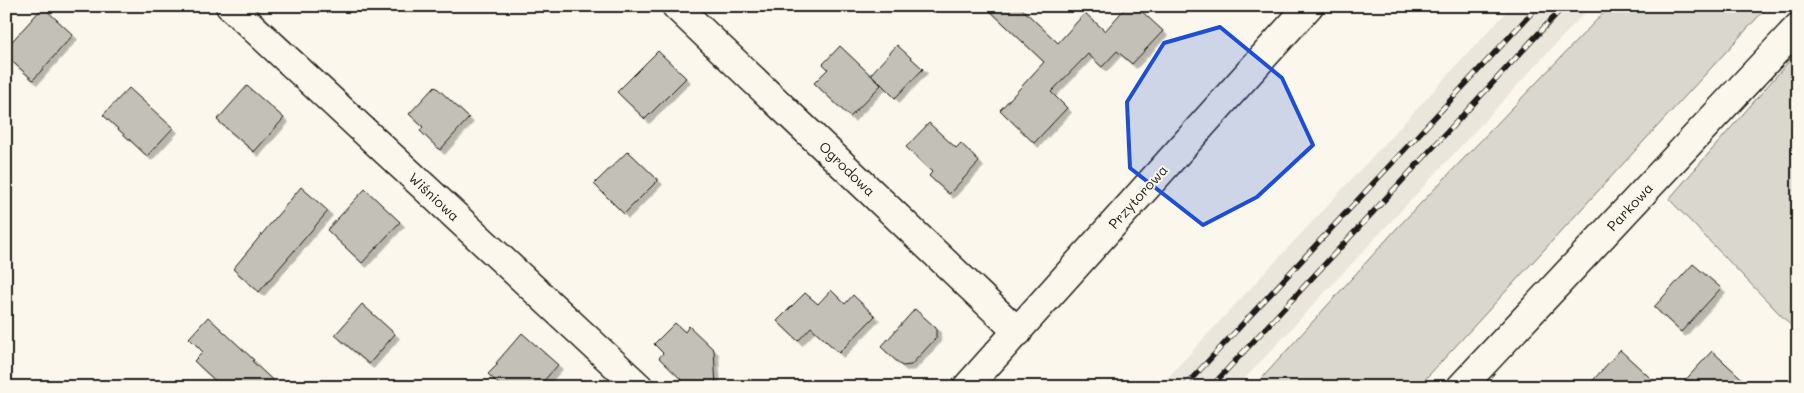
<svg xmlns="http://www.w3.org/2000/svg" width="1804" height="393" font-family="Mali,sans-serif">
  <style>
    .built { fill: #eae6dc }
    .green { fill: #dad7ce; stroke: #7b7a75 }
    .building { fill: #c3c0b8; stroke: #1c1c1c; filter: url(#shadow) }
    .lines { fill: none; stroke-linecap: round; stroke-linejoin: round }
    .minor-casing { stroke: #1c1c1c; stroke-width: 31 }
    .minor { stroke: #fbf7ec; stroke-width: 28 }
    .rail-casing { stroke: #1c1c1c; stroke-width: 5.5 }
    .rail { stroke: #fbf7ec; stroke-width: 4; stroke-dasharray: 11; stroke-linecap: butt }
    .marked { fill: #1d4ed8; fill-opacity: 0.2; stroke: #1d4ed8; stroke-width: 4; stroke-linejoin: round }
    .labels { text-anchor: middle; stroke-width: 4; stroke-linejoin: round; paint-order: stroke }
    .street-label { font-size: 14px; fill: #1c1c1c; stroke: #fbf7ec }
  </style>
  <defs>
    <filter id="shadow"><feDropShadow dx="4.5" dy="4.5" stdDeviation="0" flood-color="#0004"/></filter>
  </defs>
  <rect width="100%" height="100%" fill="#fbf7ec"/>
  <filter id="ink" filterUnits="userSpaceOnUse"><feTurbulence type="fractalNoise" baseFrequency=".02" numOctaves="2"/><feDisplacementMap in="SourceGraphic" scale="10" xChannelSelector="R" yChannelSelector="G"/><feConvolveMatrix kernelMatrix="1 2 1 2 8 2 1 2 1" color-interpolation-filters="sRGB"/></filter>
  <g filter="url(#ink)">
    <!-- built -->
    <path class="built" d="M1512 6H1591L1237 387H1159Z"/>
    <!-- green -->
    <g class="green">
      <path d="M1610 6H1768L1418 387H1254L1397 228Z"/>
      <path d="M1798 51V333L1669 199Z"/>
    </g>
    <!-- building -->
    <g class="building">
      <path d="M985 6H1019L1058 43 1085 13 1105 31 1127 6H1136L1163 31 1132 64 1117 51 1102 67 1088 54 1051 92 1067 108 1034 143 1000 110 1044 62Z"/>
      <path d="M43 7 73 35 33 80 6 56V48Z"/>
      <path d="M897 45 923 69 895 98 871 74Z"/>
      <path d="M840 46 881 85 850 117 814 83 828 69 823 64Z"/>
      <path d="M658 51 686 78 645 119 617 92Z"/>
      <path d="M247 86 284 118 254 152 217 120Z"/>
      <path d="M435 86 469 118 440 150 420 131 423 127 409 114Z"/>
      <path d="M129 88 173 128 147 156 103 115Z"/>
      <path d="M929 123 956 148 961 143 979 162 949 194 929 176 932 172 906 147Z"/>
      <path d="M628 151 658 180 624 214 594 184Z"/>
      <path d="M301 187 328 211 259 292 233 269Z"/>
      <path d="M365 189 400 222 362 263 327 230Z"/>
      <path d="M1693 264 1721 288 1681 332 1654 307Z"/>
      <path d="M831 290 845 304 853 295 875 316 839 353 811 327 798 341 777 321 805 293 818 304Z"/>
      <path d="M362 304 395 334 369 364 335 335Z"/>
      <path d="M915 309 936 328V338L911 365 902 366 881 347Z"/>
      <path d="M208 317 254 360 252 361 280 387H222L194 361 203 352 189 338Z"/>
      <path d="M675 323 685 332 689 326 714 350 716 387H689L659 358 663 353 654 344Z"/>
      <path d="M522 333 558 365 538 387H502L488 374 498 364 496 363Z"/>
      <path d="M1620 350 1660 387H1587Z"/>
      <path d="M1712 351 1751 387H1679Z"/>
    </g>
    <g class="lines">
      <!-- minor casing -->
      <g class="minor-casing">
        <g id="minor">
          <path d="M230 6 639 387"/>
          <path d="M676 6 1018 332"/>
          <path d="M967 387 1309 6"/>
          <path d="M1461 387 1798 27"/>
        </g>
      </g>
      <!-- minor -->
      <use href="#minor" class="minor"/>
      <!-- rail casing -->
      <g class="rail-casing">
        <g id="rail">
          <path d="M1184 387 1538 6"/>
          <path d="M1211 387 1564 6"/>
        </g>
      </g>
      <!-- rail -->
      <use href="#rail" class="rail"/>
    </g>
  </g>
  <!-- marked area -->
  <path class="marked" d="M1220 27 1282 78 1313 145 1257 197 1203 225 1130 168 1127 102 1164 43Z"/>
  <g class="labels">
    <!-- street labels -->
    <g class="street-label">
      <text transform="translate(847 169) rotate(44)" y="5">Ogrodowa</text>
      <text transform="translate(434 197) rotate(43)" y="5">Wiśniowa</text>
      <text transform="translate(1138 197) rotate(-48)" y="5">Przytorowa</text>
      <text transform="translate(1630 207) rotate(-47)" y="5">Parkowa</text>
    </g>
  </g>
  <!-- margin -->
  <rect width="1804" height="393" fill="none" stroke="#fbf7ec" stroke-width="25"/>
  <rect x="12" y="12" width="1779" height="368" fill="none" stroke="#1c1c1c" stroke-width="2" filter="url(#ink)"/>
</svg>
